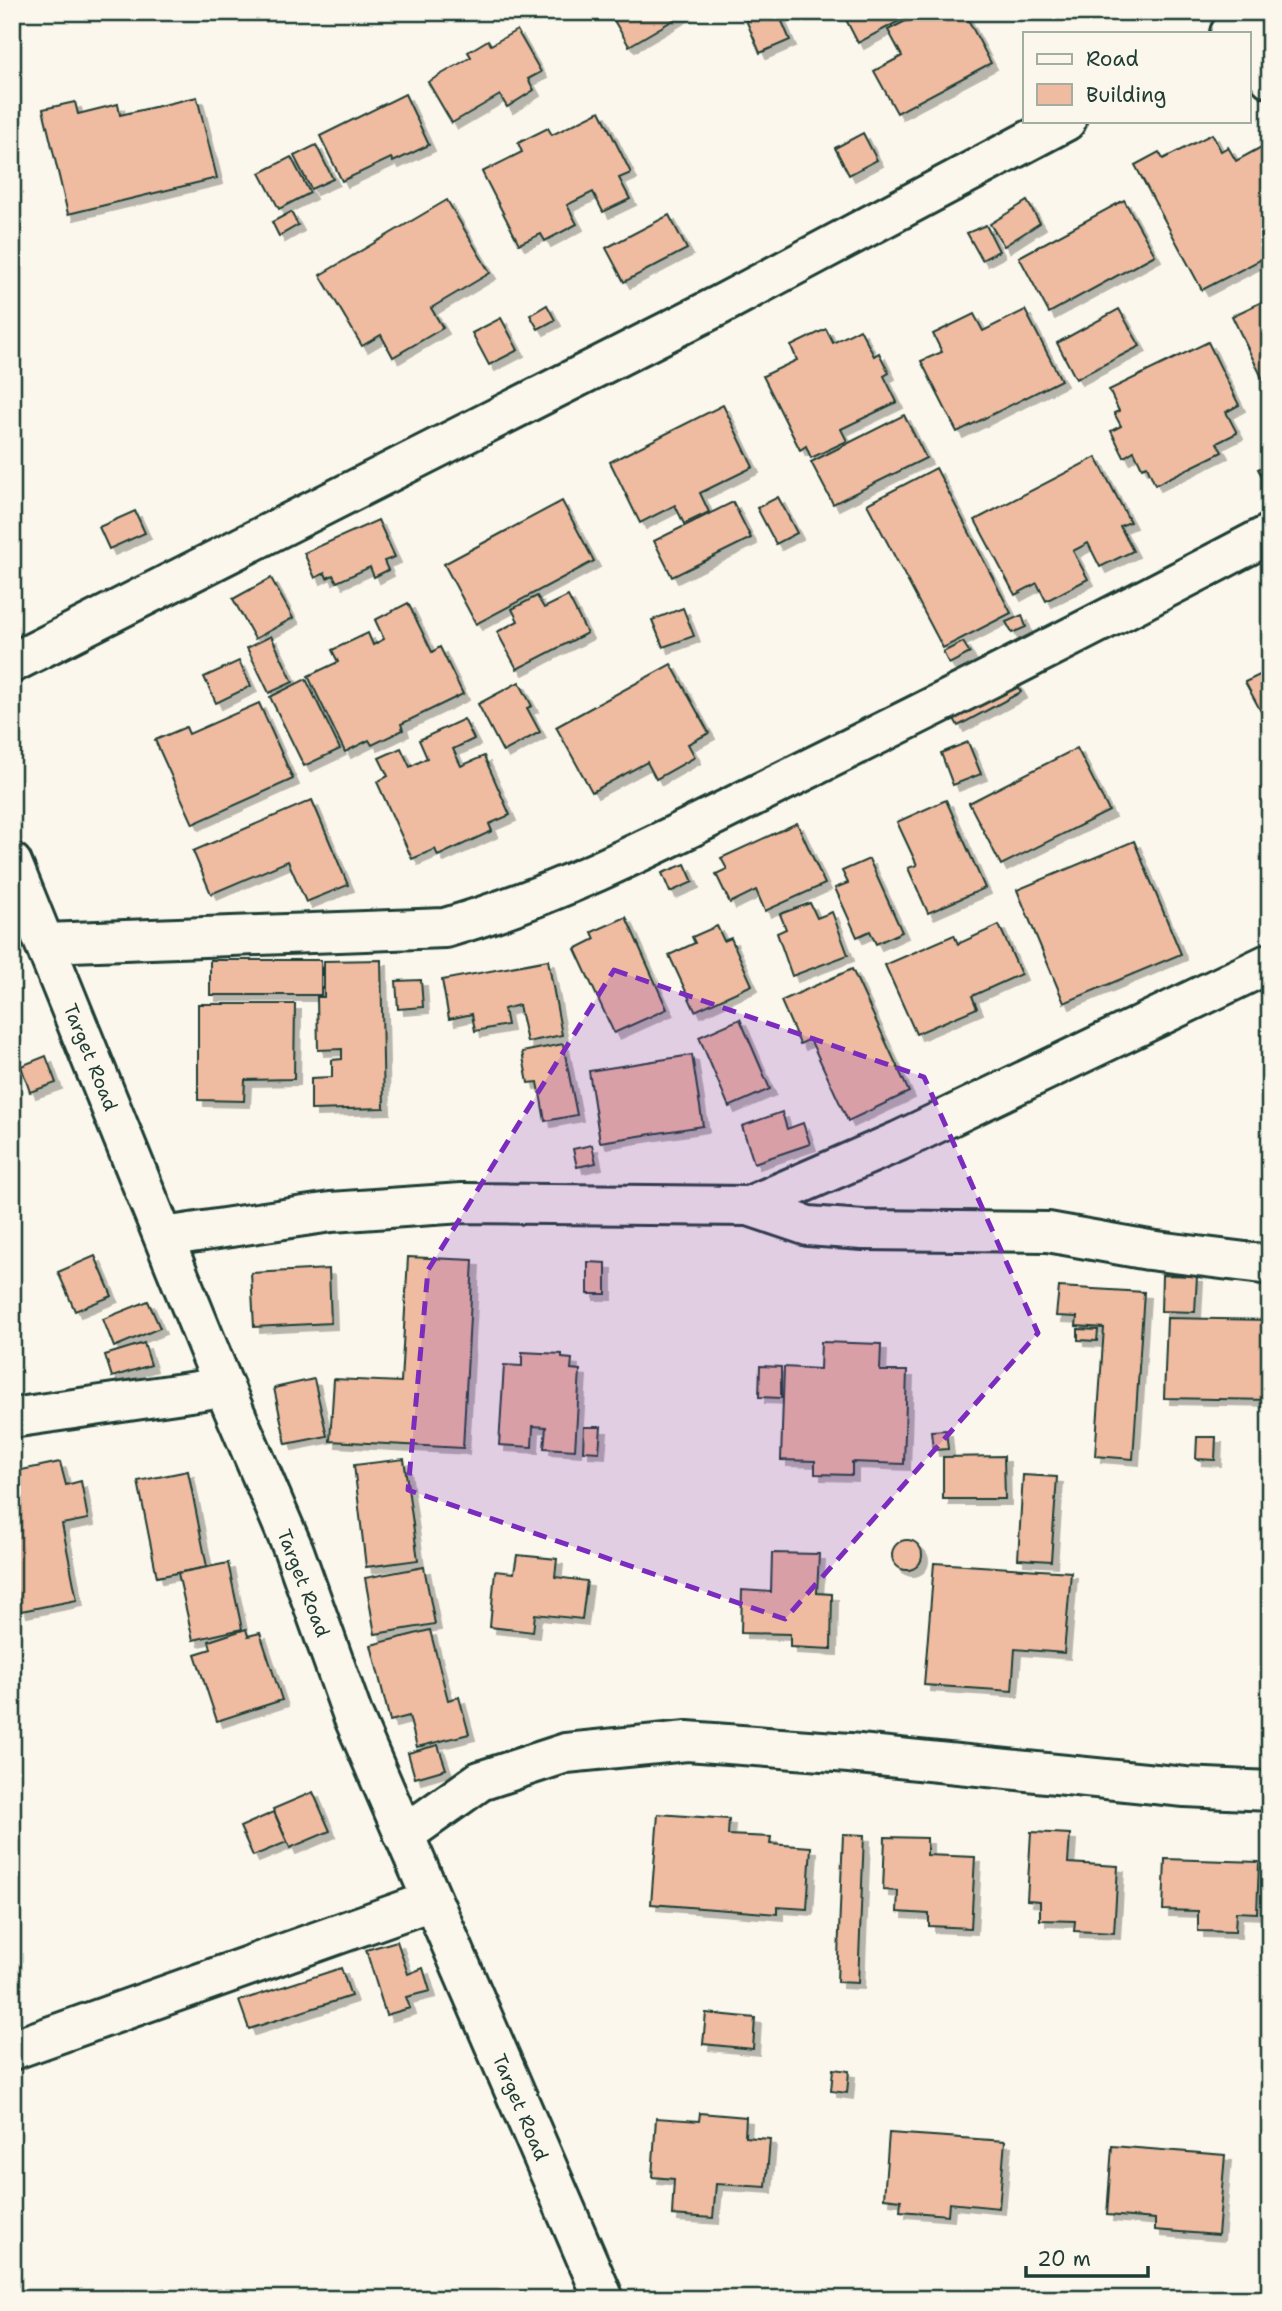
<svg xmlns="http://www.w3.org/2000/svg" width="1282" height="2311" font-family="'Shantell Sans',sans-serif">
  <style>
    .building { fill: #efbca1; stroke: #1f3d34; stroke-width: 2; filter: url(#shadow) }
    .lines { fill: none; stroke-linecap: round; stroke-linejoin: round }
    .minor-casing { stroke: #1f3d34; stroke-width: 44 }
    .minor { stroke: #fbf7ec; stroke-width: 38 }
    .marked { fill: #7b2cbf; fill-opacity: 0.2; stroke: #7b2cbf; stroke-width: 5; stroke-dasharray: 14 9; stroke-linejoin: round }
    .labels { text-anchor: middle; stroke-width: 5; stroke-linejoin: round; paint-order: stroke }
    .street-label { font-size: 19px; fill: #1f3d34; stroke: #fbf7ec }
  </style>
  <defs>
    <filter id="shadow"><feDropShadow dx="6" dy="6" stdDeviation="0" flood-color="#0004"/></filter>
  </defs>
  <rect width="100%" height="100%" fill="#fbf7ec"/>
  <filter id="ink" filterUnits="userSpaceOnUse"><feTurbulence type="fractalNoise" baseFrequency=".0143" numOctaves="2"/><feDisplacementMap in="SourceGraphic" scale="14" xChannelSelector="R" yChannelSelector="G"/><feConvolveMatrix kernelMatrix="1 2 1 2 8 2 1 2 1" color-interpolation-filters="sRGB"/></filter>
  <g filter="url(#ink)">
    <!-- building -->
    <g class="building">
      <path d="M609 12H687L629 46Z"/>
      <path d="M765 12H778L790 40 760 53 746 20Z"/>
      <path d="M842 12H916L858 43Z"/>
      <path d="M923 12H964L991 63 897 113 874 71 902 56 888 30Z"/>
      <path d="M517 30 541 72 528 79 534 90 507 107 500 95 452 123 428 82 471 57 468 52 488 40 491 45Z"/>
      <path d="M405 94 429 145 393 162 391 158 342 181 320 136Z"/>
      <path d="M197 97 217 178 68 214 43 109 75 102 78 114 118 104 120 115Z"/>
      <path d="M600 111 631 173 619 178 630 199 603 212 593 192 567 205 577 224 545 241 541 234 519 244 482 172 522 152 518 143 548 128 552 135Z"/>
      <path d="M863 133 877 160 849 175 835 148Z"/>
      <path d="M1212 134 1221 151 1228 147 1236 161 1267 144 1270 150V255L1202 290 1135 165 1159 152 1163 159Z"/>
      <path d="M316 145 333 179 311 189 294 156Z"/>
      <path d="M291 157 310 193 279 209 260 173Z"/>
      <path d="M447 200 490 273 431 308 443 328 393 357 381 335 362 346 320 275Z"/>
      <path d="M1124 200 1155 255 1049 313 1019 257Z"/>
      <path d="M1027 201 1040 223 1004 246 990 224Z"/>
      <path d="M291 212 298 225 279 236 272 222Z"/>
      <path d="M669 215 687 249 624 282 606 248Z"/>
      <path d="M986 225 999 251 982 260 967 233Z"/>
      <path d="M1270 298V394L1232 316Z"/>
      <path d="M547 305 555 320 538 329 530 315Z"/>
      <path d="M1119 309 1140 346 1076 379 1057 343Z"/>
      <path d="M1025 310 1061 380 957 432 921 361 942 352 933 334 974 314 983 331Z"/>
      <path d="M501 318 518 350 489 365 472 333Z"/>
      <path d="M826 329 833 343 860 329 874 356 879 353 889 373 884 376 897 402 841 429 847 441 811 458 806 446 800 450 763 376 797 360 791 346Z"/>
      <path d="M1208 342 1239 405 1226 412 1237 433 1217 443 1222 452 1155 485 1147 466 1142 468 1134 451 1124 457 1111 431 1121 426 1114 413 1119 411 1109 390Z"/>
      <path d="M723 405 753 467 700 493 709 512 684 524 675 505 640 523 610 462Z"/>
      <path d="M904 415 926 458 833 504 811 462Z"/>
      <path d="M1096 457 1130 522 1120 526 1133 551 1100 567 1088 543 1073 551 1088 579 1046 601 1037 583 1015 595 975 520Z"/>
      <path d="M1270 463V491L1258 469Z"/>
      <path d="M936 468 1011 613 943 648 867 504Z"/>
      <path d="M778 497 797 533 776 544 757 508Z"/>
      <path d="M562 501 594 561 476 624 444 564Z"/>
      <path d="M733 502 751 538 672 577 654 541Z"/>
      <path d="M135 511 145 533 109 549 99 527Z"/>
      <path d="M378 520 395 557 384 561 388 570 374 577 370 567 337 582 333 575 327 578 325 573 315 578 304 553Z"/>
      <path d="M271 578 293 618 255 639 233 599Z"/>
      <path d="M537 596 544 608 568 596 587 633 517 669 497 632 518 621 512 609Z"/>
      <path d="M408 603 432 652 440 647 463 694 401 724 403 730 372 745 369 740 345 752 308 676 338 662 332 650 368 633 373 645 384 639 375 620Z"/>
      <path d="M683 608 694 636 663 647 652 620Z"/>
      <path d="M1022 615 1026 627 1012 633 1006 622Z"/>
      <path d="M271 636 293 682 269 693 247 648Z"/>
      <path d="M963 642 970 653 949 664 943 652Z"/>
      <path d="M239 661 251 686 216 703 204 677Z"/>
      <path d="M671 664 709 733 688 744 695 757 656 779 647 762 592 792 556 727Z"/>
      <path d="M1270 670V728L1245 682Z"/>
      <path d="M306 679 340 749 304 766 270 697Z"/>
      <path d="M1014 680 1021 692 958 726 952 715Z"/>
      <path d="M519 682 532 706 527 708 540 732 503 752 478 704Z"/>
      <path d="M259 703 293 779 193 824 155 740 186 727 189 734Z"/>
      <path d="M464 719 474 739 453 749 461 766 484 756 510 815 489 824 492 831 438 856 435 849 412 859 377 782 388 776 379 758 401 748 410 767 427 758 419 740Z"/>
      <path d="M968 742 981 774 953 785 941 753Z"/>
      <path d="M1077 748 1109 811 1001 865 969 803Z"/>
      <path d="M312 800 348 885 306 902 288 861 211 894 193 851Z"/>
      <path d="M946 800 985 888 928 913 908 868 917 865 897 822Z"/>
      <path d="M797 823 825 884 765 911 756 890 730 903 716 874 727 869 721 858Z"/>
      <path d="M1134 841 1181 954 1064 1003 1017 890Z"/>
      <path d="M869 859 902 932 876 944 870 931 857 937 835 888 848 883 842 871Z"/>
      <path d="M685 864 693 882 670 892 662 873Z"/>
      <path d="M810 903 817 918 832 912 848 955 792 976 777 933 786 929 780 914Z"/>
      <path d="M626 917 667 1009 614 1033 575 949 595 939 592 932Z"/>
      <path d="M999 925 1021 974 972 996 977 1008 916 1034 885 965 954 935 958 944Z"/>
      <path d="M717 926 724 941 731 938 752 985 695 1011 669 955 695 943 692 937Z"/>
      <rect x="210" y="960" width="111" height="35"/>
      <path d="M381 960 384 1108 311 1110V1078L332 1077V1060L342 1059V1049L318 1050 317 997H324V961Z"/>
      <path d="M548 960 562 1035 527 1042 519 1005 504 1009 507 1025 475 1031 472 1014 449 1019 442 980Z"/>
      <path d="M852 969 909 1092 848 1121 810 1039 800 1044 781 1001Z"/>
      <path d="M421 980 423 1007 398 1009 396 981Z"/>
      <path d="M198 1004H295L294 1079 245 1080 244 1101 198 1100Z"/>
      <path d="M740 1019 770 1089 729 1107 699 1037Z"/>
      <path d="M563 1044 577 1115 545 1121 538 1082 528 1083 522 1052Z"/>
      <path d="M692 1055 703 1126 600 1142 589 1071Z"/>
      <path d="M46 1056 56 1083 30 1092 21 1066Z"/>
      <path d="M782 1112 787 1129 803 1123 810 1144 754 1163 742 1126Z"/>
      <path d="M592 1145 596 1163 577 1167 573 1149Z"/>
      <path d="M95 1256 112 1296 75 1311 58 1272Z"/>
      <path d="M408 1257 473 1260 463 1448 330 1441 334 1379 401 1382Z"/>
      <path d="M588 1262 606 1263V1294H588Z"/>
      <path d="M329 1269 331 1323 254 1327 251 1273Z"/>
      <path d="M1162 1275 1197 1276 1195 1312 1161 1311Z"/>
      <path d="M1059 1287 1144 1292 1133 1459 1095 1456 1104 1328 1076 1326 1077 1317 1056 1316Z"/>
      <path d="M148 1301 160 1328 114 1347 103 1319Z"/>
      <path d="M1167 1318 1270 1320V1400L1164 1398Z"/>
      <path d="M1078 1329 1098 1330 1097 1341 1078 1340Z"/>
      <path d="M821 1342 881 1344 880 1371H907L904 1464 852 1462V1475L815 1474V1461L781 1460 784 1367 820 1369Z"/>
      <path d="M144 1343 151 1365 112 1377 105 1355Z"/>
      <path d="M522 1352 562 1354V1358L572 1359 571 1369 580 1370 575 1450 544 1448 546 1427 533 1426 532 1447 499 1445 504 1365 522 1366Z"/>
      <path d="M760 1366 781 1367V1398L759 1397Z"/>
      <path d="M314 1379 327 1436 286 1444 274 1388Z"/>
      <path d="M584 1427H601L599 1452 583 1451Z"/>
      <path d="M946 1430 948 1449 933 1450 931 1431Z"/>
      <path d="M1197 1437H1216L1215 1460 1196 1459Z"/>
      <path d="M1004 1456 1005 1499H943V1457Z"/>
      <path d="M404 1459 418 1560 366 1567 354 1465Z"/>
      <path d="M60 1462 66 1485 81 1481 88 1519 62 1524 77 1600 21 1611 12 1569V1472Z"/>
      <path d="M188 1471 207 1567 157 1577 138 1481Z"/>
      <path d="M1023 1475 1057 1477 1051 1561 1018 1559Z"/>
      <circle cx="907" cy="1555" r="15"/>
      <path d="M772 1553 819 1554 817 1593 832 1594 831 1649 790 1647V1634L741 1633 742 1590 771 1592Z"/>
      <path d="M517 1555 557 1559 555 1577 587 1581 582 1619 535 1614 533 1632 490 1627 495 1571 514 1573Z"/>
      <path d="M228 1563 242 1629 193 1640 178 1573Z"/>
      <path d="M934 1563 1071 1572 1064 1653 1015 1649 1012 1691 924 1685Z"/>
      <path d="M424 1567 435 1624 375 1634 365 1578Z"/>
      <path d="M246 1629 248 1636 260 1633 282 1700 217 1721 195 1654 211 1649 209 1641Z"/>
      <path d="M430 1630 448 1700 459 1697 469 1734 417 1747 409 1716 390 1721 371 1645Z"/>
      <path d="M438 1745 446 1769 415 1778 408 1753Z"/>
      <path d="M313 1792 330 1831 290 1848 273 1809Z"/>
      <path d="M274 1812 287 1842 253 1856 240 1827Z"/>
      <path d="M658 1814 729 1819 728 1835 771 1837 770 1844 811 1847 807 1909 777 1907V1914L651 1904Z"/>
      <path d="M1031 1832 1070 1834 1068 1863 1118 1866 1114 1933 1074 1931 1075 1921 1040 1920V1901L1027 1900Z"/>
      <path d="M843 1834 864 1835 858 1983 837 1982Z"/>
      <path d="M885 1837 927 1838V1855L975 1857 971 1928 929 1926V1914L897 1912 898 1891 883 1890Z"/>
      <path d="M1165 1859 1259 1862 1257 1913 1236 1912 1235 1932 1198 1931V1911L1163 1910Z"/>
      <path d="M397 1941 408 1974 423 1968 430 1991 406 1997 410 2008 386 2015 366 1950Z"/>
      <path d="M341 1968 351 1996 249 2029 239 2001Z"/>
      <path d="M706 2013 755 2018 753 2049 703 2044Z"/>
      <path d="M833 2069 849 2071 847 2093 831 2091Z"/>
      <path d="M700 2113 746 2117 745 2137 770 2139 766 2187 716 2184 713 2218 672 2215 674 2179 652 2177 656 2118 699 2121Z"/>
      <path d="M889 2133 1005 2141 999 2208 949 2203 948 2215 900 2211 901 2200 884 2198Z"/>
      <path d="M1112 2146 1225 2155 1218 2235 1155 2230V2219L1107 2215Z"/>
      <path d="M164 2289 165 2299H121V2296Z"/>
    </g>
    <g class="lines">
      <!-- minor casing -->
      <g class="minor-casing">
        <g id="minor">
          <path d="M1230 33 1268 12"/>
          <path d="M1249 40 1270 78"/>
          <path d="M12 663 720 305 1066 121"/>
          <path d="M12 863 224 1387 294 1551 353 1716 604 2299"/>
          <path d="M45 943 445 928C570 892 682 831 798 774 956 696 1114 616 1270 534"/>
          <path d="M749 1206 808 1226 863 1230 1048 1232 1149 1250 1270 1265"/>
          <path d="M164 1237 331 1212 462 1203 749 1206 899 1141 1270 963"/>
          <path d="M12 1418 224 1387"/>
          <path d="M404 1835 480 1781 566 1753 687 1741 849 1753 1185 1787 1270 1791"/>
          <path d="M12 2050 431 1901"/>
        </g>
      </g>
      <!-- minor -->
      <use href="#minor" class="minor"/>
    </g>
  </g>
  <!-- marked area -->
  <path class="marked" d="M614 970 924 1077 1038 1333 785 1619 408 1490 428 1270Z"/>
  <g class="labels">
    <!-- street labels -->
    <g class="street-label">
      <text transform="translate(91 1057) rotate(68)" y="7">Target Road</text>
      <text transform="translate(304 1583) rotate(69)" y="7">Target Road</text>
      <text transform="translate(521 2107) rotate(67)" y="7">Target Road</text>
    </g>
  </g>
  <!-- margin -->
  <rect width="1282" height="2311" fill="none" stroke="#fbf7ec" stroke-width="42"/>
  <rect x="21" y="21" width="1240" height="2269" fill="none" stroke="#1f3d34" stroke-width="2.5" filter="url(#ink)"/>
  <!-- legend -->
  <rect x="1023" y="32" width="228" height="91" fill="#fbf7ec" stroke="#a3ada2" stroke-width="2"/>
  <rect x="1037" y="54" width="35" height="10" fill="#fbf7ec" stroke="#a3ada2" stroke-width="2"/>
  <text x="1086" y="66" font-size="21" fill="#1f3d34">Road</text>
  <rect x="1037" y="84" width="35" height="21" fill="#efbca1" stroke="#a3ada2" stroke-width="2"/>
  <text x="1086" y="102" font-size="21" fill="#1f3d34">Building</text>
  <!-- scale -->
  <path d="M1026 2266v10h122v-10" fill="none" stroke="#1f3d34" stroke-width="3.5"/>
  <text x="1037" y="2266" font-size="21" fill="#1f3d34" stroke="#fbf7ec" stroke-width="5" paint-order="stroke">20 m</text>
</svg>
